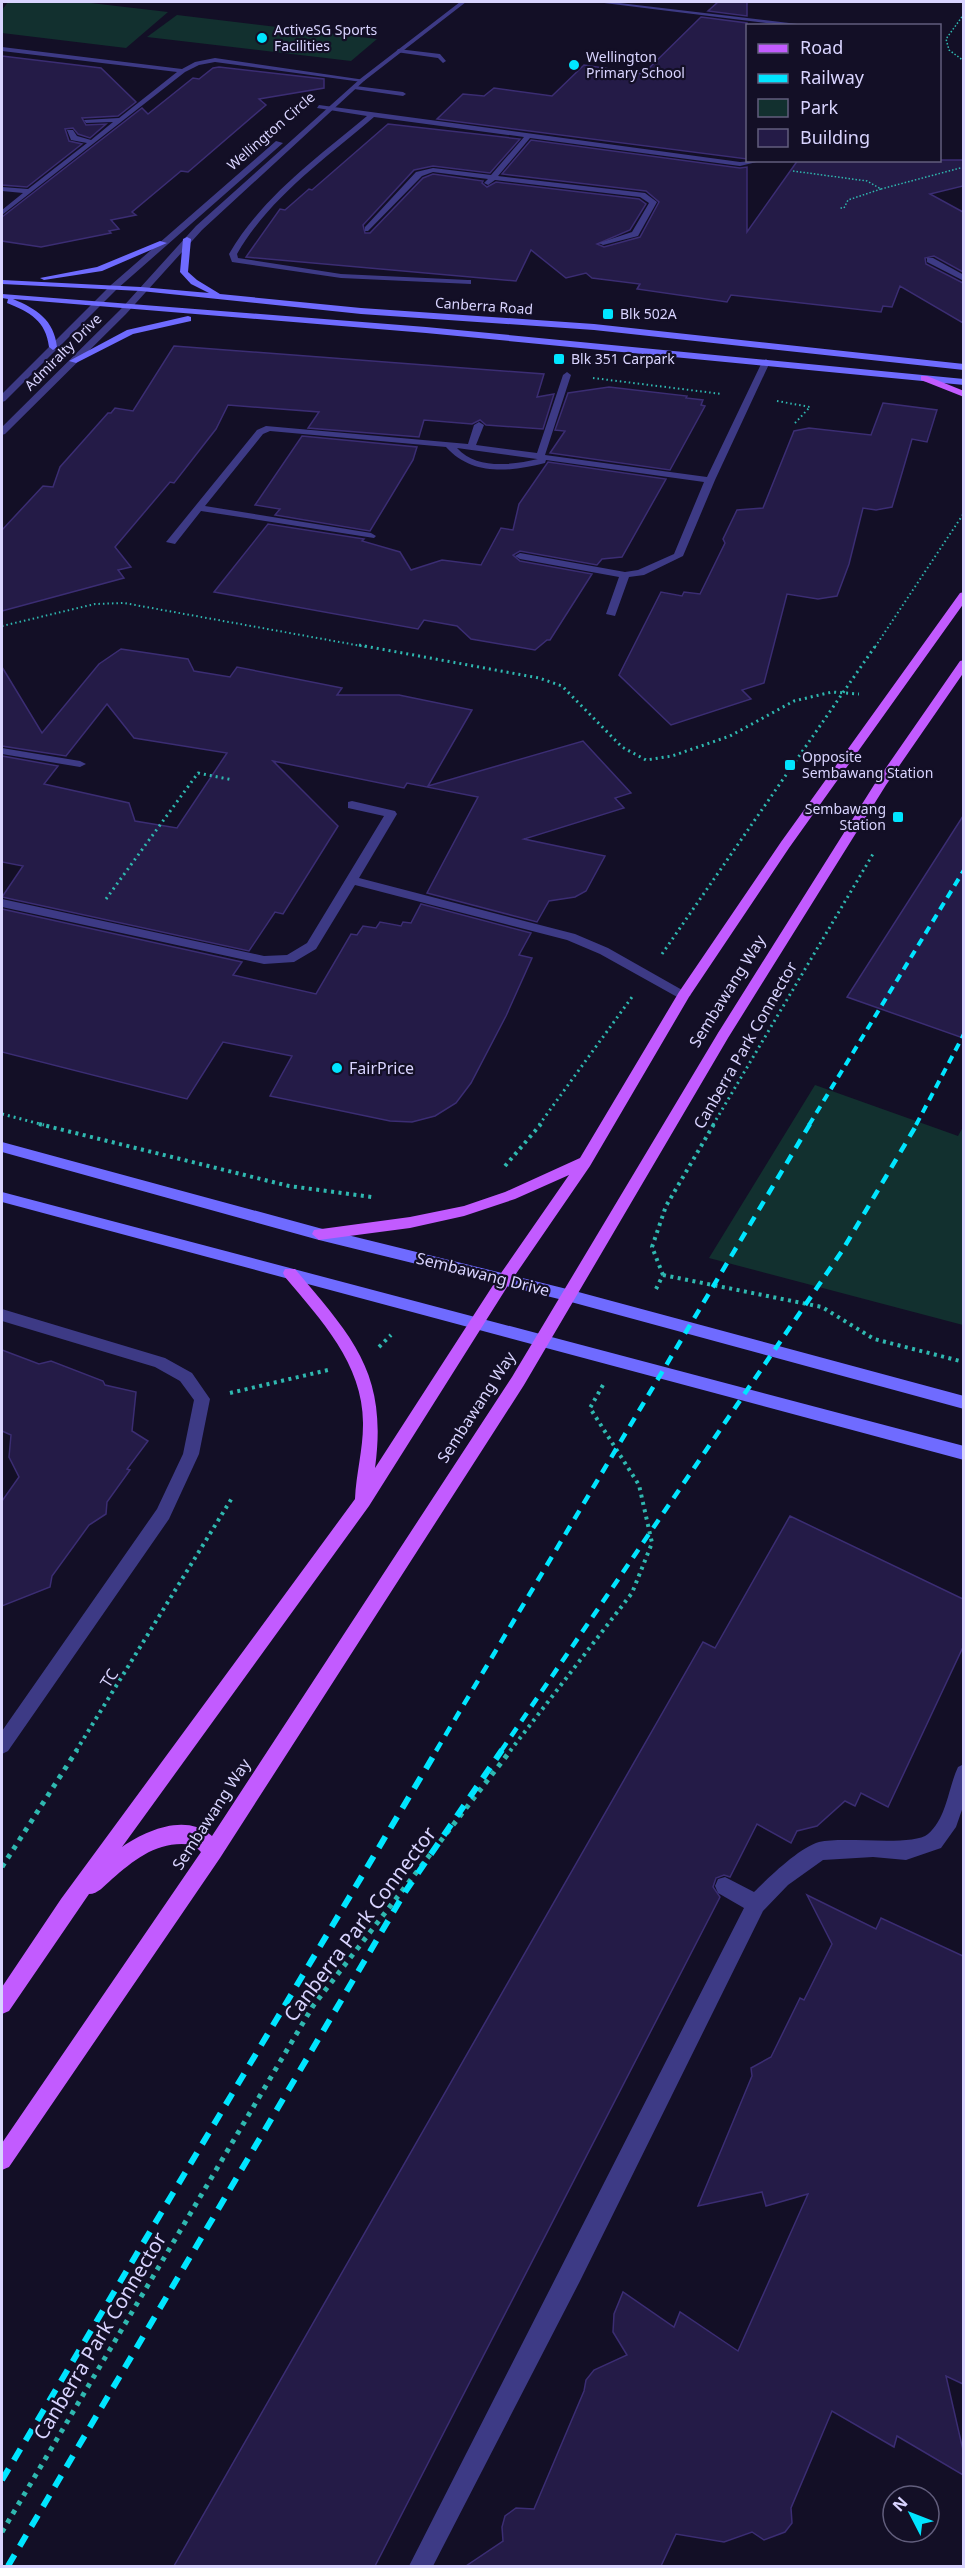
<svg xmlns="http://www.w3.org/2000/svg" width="965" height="2568" font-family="'Noto Sans',sans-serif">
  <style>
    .green { fill: #12302f }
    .building { fill: #241b47; stroke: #3b2d73; stroke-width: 1.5 }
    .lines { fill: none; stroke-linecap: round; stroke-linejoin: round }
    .path-far4 { stroke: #2fb8b0; stroke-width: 1.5; stroke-dasharray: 1.5 2; stroke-linecap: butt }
    .path-far3 { stroke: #2fb8b0; stroke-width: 2; stroke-dasharray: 1.5 3; stroke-linecap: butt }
    .path-far2 { stroke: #2fb8b0; stroke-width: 3; stroke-dasharray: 2 4; stroke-linecap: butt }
    .path-far1 { stroke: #2fb8b0; stroke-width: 4; stroke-dasharray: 3 4.5; stroke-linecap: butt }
    .path { stroke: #2fb8b0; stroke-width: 5; stroke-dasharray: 4.5 6; stroke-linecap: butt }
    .service { fill: #3d3a85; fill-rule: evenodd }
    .minor { fill: #3d3a85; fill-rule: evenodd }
    .secondary { fill: #6f6bff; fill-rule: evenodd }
    .primary { fill: #c25bff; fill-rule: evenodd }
    .rail-far2 { stroke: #00e5ff; stroke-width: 4; stroke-dasharray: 8 6; stroke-linecap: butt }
    .rail-far1 { stroke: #00e5ff; stroke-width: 4.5; stroke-dasharray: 10 8; stroke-linecap: butt }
    .rail { stroke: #00e5ff; stroke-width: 6; stroke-dasharray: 13 10; stroke-linecap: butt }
    .poi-dot { fill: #00e5ff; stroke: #130f26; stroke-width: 2 }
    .labels { text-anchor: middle; stroke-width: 4.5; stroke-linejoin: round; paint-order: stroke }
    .far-poi-label { font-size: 14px; fill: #d9d4ff; stroke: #130f26; text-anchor: start }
    .far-street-label { font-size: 14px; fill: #d9d4ff; stroke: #130f26 }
    .street-label { font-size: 16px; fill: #d9d4ff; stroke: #130f26 }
    .poi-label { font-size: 16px; fill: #d9d4ff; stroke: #130f26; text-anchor: start }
    .near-street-label { font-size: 20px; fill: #d9d4ff; stroke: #130f26 }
  </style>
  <rect width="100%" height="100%" fill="#130f26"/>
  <!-- green -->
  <g class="green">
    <path d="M8 2H82L168 12 126 48 2 33V10Z"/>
    <path d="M177 15 377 39 351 61 147 37Z"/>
    <path d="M815 1085 958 1136 963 1127V1325L709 1258Z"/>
  </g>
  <!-- building -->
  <g class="building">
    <path d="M718 2H747V16L708 11Z"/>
    <path d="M701 17 747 23V159L437 119 463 94 484 96 494 88 552 96 584 65 643 74Z"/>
    <path d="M2 56 101 68 136 102 118 116 82 118 86 125 106 124 90 138 78 134 73 128 65 129 69 141 82 144 27 187 2 185Z"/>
    <path d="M219 67 324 79V88L259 99 266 105 188 172 181 171 132 212 136 215 111 220 119 229 109 231 111 233 41 247 2 241V217L142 108 148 114 193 78 199 79 213 68Z"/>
    <path d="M388 124 520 139 490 173 433 166 414 170 363 225 365 233H370L423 178 433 174 483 181 482 183 487 187 496 182 639 199 646 204 630 230 597 244 604 247 640 237 659 202 646 191 502 174 531 140 740 168 747 167V232L798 160H963V186L930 194 963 212V272L934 256 925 258 926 264 963 283V323L900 286 892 307 883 306 881 312 731 295 727 302 637 289 640 284 592 278 586 273 566 278 531 250 516 281 246 257 280 209 285 210 309 189 312 190Z"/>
    <path d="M174 346 544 374 537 397 554 394 543 429 486 425 480 420 472 424 424 420 419 437 308 428 319 412 228 405 216 429 174 483 170 482 115 547 131 567 118 570 124 578 2 611V530L43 486 53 487 60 467 108 413H111L115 408 133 411Z"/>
    <path d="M609 387 687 396 686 398 703 400 701 405 705 406 670 470 550 453 565 431 555 430 568 393Z"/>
    <path d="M883 403 937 410 927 442 912 439 892 507 876 510 863 508 849 564 837 596 818 599 787 594 764 683 742 690 751 699 671 725 619 675 661 592 682 596 684 592 700 594 725 543 723 539 737 510 763 508 794 431 809 428 871 435Z"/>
    <path d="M302 436 417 447 413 460 370 531 275 515 280 509 255 505Z"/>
    <path d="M548 462 666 479 622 557 602 559 597 565 520 551 513 555 520 561 592 574 550 640H547L535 650 471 639 457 626 424 620 418 629 214 592 268 524 364 539 362 541 400 552 411 570 442 560 481 565 501 528 513 530 519 504Z"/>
    <path d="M121 649 188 659 194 671 230 677 237 667 342 688 337 695H399L472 710 428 786 583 741 631 793 615 798 624 808 524 839 605 856 586 891 575 897 549 901 537 922 427 893 478 797 407 783 404 788 273 761 338 826 283 914 275 912 249 951 2 897 23 866 2 862V756L58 766 44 784 129 803 135 821 177 828 227 753 134 738 107 704 66 756 2 746V667L42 733 99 664Z"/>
    <path d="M963 816V1038L847 997Z"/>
    <path d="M421 904 531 933 519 955 532 958 506 1016 471 1083 456 1103 435 1116 412 1122 390 1121 270 1096 292 1056 223 1042 187 1099 2 1052V909L242 962 233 975 316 994 351 934 357 935 363 926 376 928 380 922 401 926 403 922 411 923Z"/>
    <path d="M2 1350 39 1364 51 1361 103 1381 105 1385 136 1392 132 1431 148 1441 127 1469 130 1470 107 1502 106 1514 89 1525 52 1576 50 1587 2 1606V1501L19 1477 9 1457 11 1435 2 1431Z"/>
    <path d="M790 1516 963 1599V1647L888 1807 861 1793 855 1806 845 1801 817 1826 797 1831 791 1843 757 1824 730 1877 724 1875 716 1878 713 1887 720 1897 375 2566H174L703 1642 715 1648Z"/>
    <path d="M807 1895 876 1929 881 1918 963 1956V2384L946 2376 963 2450V2475L897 2436 894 2447 832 2411 791 2508 792 2523 785 2532 764 2540 752 2532 724 2542 676 2534 661 2566H466L503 2541 502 2527 505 2516 516 2508 534 2509 584 2391 586 2380 594 2370 627 2355 613 2332 614 2314 623 2292 674 2327 680 2312 738 2351 808 2194 766 2206 762 2192 698 2206 752 2076 751 2068 771 2057 800 1998 804 2000 832 1944Z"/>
  </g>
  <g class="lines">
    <!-- path-far4 -->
    <g class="path-far4">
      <path d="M964 14 946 39 949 50 964 61"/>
      <path d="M793 171 867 181 881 189 848 200 844 208H840"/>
      <path d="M881 189 964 167"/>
    </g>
    <!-- path-far3 -->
    <g class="path-far3">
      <path d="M593 378 722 394"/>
      <path d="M777 401 810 407 795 423"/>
      <path d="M2 626 95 604 124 603 367 647"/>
      <path d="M875 647 964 513"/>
    </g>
    <!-- path-far2 -->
    <g class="path-far2">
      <path d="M359 645 539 678 562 686 622 747 646 760 672 756 730 736 794 701 832 692 859 694"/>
      <path d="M106 899 198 773 233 780"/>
      <path d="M662 954 876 645"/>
      <path d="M2 1114 44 1125"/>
      <path d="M539 1125 632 997"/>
      <path d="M713 1125 873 854"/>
    </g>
    <!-- path-far1 -->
    <g class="path-far1">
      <path d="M39 1124 289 1186 372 1197"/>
      <path d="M505 1166 541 1124"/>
      <path d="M663 1275 652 1247 666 1206 714 1124"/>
      <path d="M663 1275 822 1307 874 1339 964 1362"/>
      <path d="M656 1289 663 1275"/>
      <path d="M379 1347 391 1335"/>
      <path d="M230 1393 328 1370"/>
      <path d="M76 1751 232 1498"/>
      <path d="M510 1751 632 1593 652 1543 639 1485 590 1408 603 1385"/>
    </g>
    <!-- path -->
    <g class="path">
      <path d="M2 1867 77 1750"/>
      <path d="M2 2532 313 2006 511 1750"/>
    </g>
    <!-- service -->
    <g class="service">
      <path d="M596 2H611L814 26H790Z"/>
      <path d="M2 47 182 69 195 62 215 58 365 80 362 82 215 62 199 65 185 72 2 215V210L23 193 2 191V187L28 189 87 143 71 140 67 130H73L77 136 91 140 113 122 86 123 84 120 119 118 177 72 2 51Z"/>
      <path d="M398 49 440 54 446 61 443 63 438 58 396 52Z"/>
      <path d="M356 86 403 92 406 94 403 96 354 89Z"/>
      <path d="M319 105 740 162 765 160 740 166 530 138 498 176 645 193 657 202 638 236 603 245 599 243 632 232 649 203 640 197 495 180 488 185 484 183 488 179 433 172 422 176 368 231H365V227L416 172 433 168 491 175 524 137 374 117C326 158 269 198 237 254L238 258 341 274 468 280H471V284L341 278 232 262 229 254C262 197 318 157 367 116L317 108Z"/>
      <path d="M927 258H933L964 275V281L927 262Z"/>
      <path d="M766 359 770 362 715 480 683 556 644 575 629 577 615 616 606 614 619 577 520 559 515 556 520 553 625 572 638 570 674 554 704 482 546 460 545 463C510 472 472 476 446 447L270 431 263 434 205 506 371 533 376 536 374 538 201 511 175 544 166 542 257 430 266 426 468 444 474 425 479 422 484 425 476 445 537 453 563 375 567 372 571 375 545 455 707 477 762 362ZM457 448 537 459H538C512 465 477 470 457 448Z"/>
      <path d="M2 748 80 761 86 764 80 767 2 754Z"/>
      <path d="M352 801 395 811 397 814 359 878 575 934 608 948 691 995 684 999 679 998 600 954 567 940 355 885 316 949 294 962 264 964 2 907V899L264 956 287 955 307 943 384 816 348 808V802Z"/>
      <path d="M2 1309 165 1358 192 1373 210 1399 199 1454 169 1519 8 1751 2 1754V1731L157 1509 183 1454 194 1400 180 1381 155 1367 2 1321Z"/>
      <path d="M964 1764V1804L956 1827 941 1848 906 1860 873 1857 823 1860 788 1885 763 1911 580 2281 433 2566H409L744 1908 718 1893 715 1886 718 1879 725 1877 754 1892C768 1878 800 1847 819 1842 845 1836 912 1847 928 1834 947 1818 948 1788 958 1767Z"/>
    </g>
    <!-- minor -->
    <g class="minor">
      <path d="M460 2H466L364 81 202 230 126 314 5 434 2 435V427L120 310 196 226 360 79Z"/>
      <path d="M276 141 283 143 117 289 5 401 2 402V394L111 285Z"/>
    </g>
    <!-- secondary -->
    <g class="secondary">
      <path d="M187 237 191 239 188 272 197 280 220 294 361 308 594 324 964 364V370L594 330 361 314 141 291 2 284V280L141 287 209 293 191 284 180 272 183 239Z"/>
      <path d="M160 241 167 243 102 271 44 280 40 278 97 267Z"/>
      <path d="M2 294 426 327 964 379V385L426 333 13 299C37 309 54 320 57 347L53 350 49 347C46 321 30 312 7 303L8 299 2 298Z"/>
      <path d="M188 316 191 317V321L133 334 76 363 69 361 127 330Z"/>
      <path d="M2 1142 319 1228 571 1290 964 1396V1409L571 1302 319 1240 2 1152Z"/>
      <path d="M2 1192 964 1446V1460L2 1202Z"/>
    </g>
    <!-- primary -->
    <g class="primary">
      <path d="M921 376H927L964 391V397L921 380Z"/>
      <path d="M964 592V603L789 848 689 997 590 1166 509 1284 369 1506 122 1847C147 1830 186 1813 212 1836L512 1377 718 1033 874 785 960 661 964 660V672L886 785 728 1038 524 1385 220 1858 9 2167 2 2170V2143L201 1852 194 1845C160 1839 136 1858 112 1879 104 1886 98 1894 89 1894L9 2011 2 2014V1987L61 1899 355 1499C356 1474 363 1450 363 1425 364 1365 321 1320 285 1277L283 1273 285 1269H295C353 1338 388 1373 375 1468L499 1276 569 1175 515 1199 464 1216 410 1228 319 1240 312 1234 314 1230 410 1217 464 1206 505 1192 580 1158 679 992 781 842 960 593Z"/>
    </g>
    <!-- rail-far2 -->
    <g class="rail-far2">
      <path d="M809 1125 964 870"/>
      <path d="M916 1125 964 1034"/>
    </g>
    <!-- rail-far1 -->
    <g class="rail-far1">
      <path d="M436 1751 810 1124"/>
      <path d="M501 1751 842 1251 917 1124"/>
    </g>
    <!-- rail -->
    <g class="rail">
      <path d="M2 2480 437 1750"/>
      <path d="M8 2566 405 1892 502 1750"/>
    </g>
  </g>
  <!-- markers -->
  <g class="poi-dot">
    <circle cx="262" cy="38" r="6"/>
    <circle cx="574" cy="65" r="6"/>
    <rect x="602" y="308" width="12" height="12" rx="3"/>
    <rect x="553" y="353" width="12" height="12" rx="3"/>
    <rect x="784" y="759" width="12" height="12" rx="3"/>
    <rect x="892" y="811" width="12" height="12" rx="3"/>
    <circle cx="337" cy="1068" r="6"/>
  </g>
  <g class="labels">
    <!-- far-poi labels -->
    <g class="far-poi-label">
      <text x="274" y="35">ActiveSG Sports<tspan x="274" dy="16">Facilities</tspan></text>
      <text x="586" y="62">Wellington<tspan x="586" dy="16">Primary School</tspan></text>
      <text x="620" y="319">Blk 502A</text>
      <text x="571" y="364">Blk 351 Carpark</text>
      <text x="802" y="762">Opposite<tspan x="802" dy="16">Sembawang Station</tspan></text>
      <text x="886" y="814" text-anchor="end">Sembawang<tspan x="886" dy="16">Station</tspan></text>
    </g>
    <!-- far-street labels -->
    <g class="far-street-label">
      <text transform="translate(271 131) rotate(-41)" y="5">Wellington Circle</text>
      <text transform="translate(484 306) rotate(4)" y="5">Canberra Road</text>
      <text transform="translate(63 352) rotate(-45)" y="5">Admiralty Drive</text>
    </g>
    <!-- street labels -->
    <g class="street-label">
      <text transform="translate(727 991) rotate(-58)" y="6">Sembawang Way</text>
      <text transform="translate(745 1045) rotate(-60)" y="6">Canberra Park Connector</text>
      <text transform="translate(483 1274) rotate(14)" y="6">Sembawang Drive</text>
      <text transform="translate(476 1407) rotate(-57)" y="6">Sembawang Way</text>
      <text transform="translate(109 1678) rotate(-57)" y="6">TC</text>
      <text transform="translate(211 1814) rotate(-57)" y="6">Sembawang Way</text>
    </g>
    <!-- poi labels -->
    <g class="poi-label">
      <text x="349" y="1074">FairPrice</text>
    </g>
    <!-- near-street labels -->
    <g class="near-street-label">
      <text transform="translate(360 1924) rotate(-53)" y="7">Canberra Park Connector</text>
      <text transform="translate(100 2336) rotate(-59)" y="7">Canberra Park Connector</text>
    </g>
  </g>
  <!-- border -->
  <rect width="965" height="2568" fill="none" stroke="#d9d4ff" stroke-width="6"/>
  <!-- legend -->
  <rect x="746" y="24" width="195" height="138" fill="#130f26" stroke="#625e7d" stroke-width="1.5"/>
  <rect x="758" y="44" width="30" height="9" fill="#c25bff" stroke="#625e7d" stroke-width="1.5"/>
  <text x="800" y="54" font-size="18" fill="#d9d4ff">Road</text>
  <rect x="758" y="74" width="30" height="9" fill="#00e5ff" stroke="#625e7d" stroke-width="1.5"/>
  <text x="800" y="84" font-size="18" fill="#d9d4ff">Railway</text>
  <rect x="758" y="99" width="30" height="18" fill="#12302f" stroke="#625e7d" stroke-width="1.5"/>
  <text x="800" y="114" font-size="18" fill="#d9d4ff">Park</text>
  <rect x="758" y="129" width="30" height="18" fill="#241b47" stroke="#625e7d" stroke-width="1.5"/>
  <text x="800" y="144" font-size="18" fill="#d9d4ff">Building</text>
  <!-- north arrow -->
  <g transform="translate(911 2514) rotate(312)"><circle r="28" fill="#130f26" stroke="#625e7d" stroke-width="1.5"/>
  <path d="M0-4.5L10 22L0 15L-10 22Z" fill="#00e5ff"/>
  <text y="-9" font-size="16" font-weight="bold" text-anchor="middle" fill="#d9d4ff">N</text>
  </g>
</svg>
